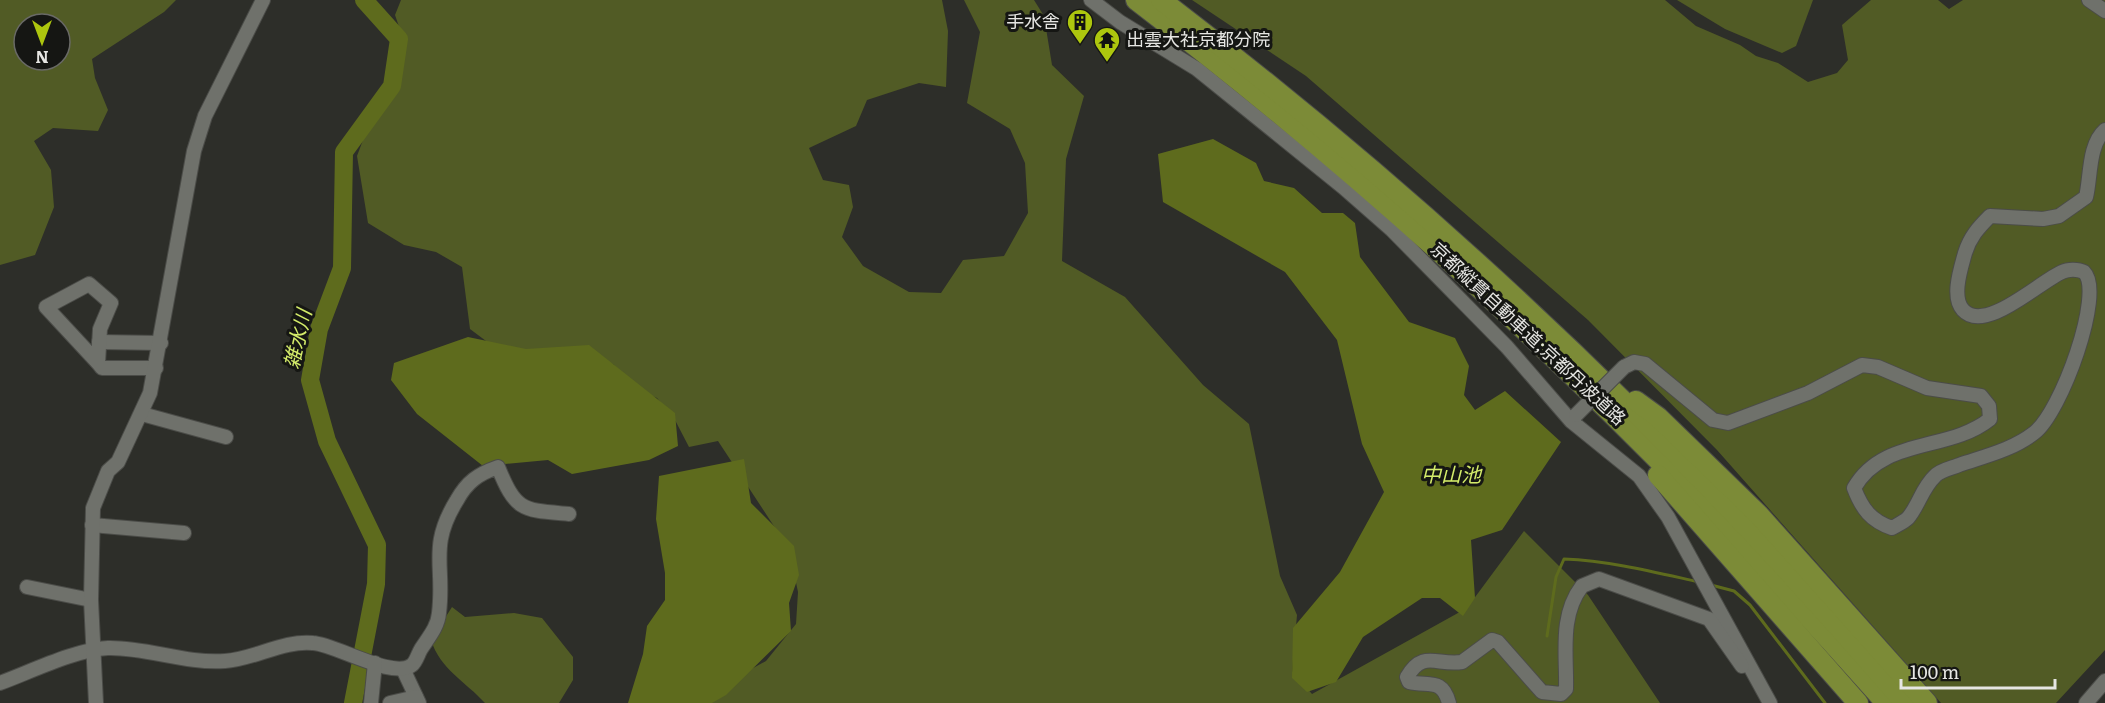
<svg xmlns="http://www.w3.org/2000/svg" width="2105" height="703" font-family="Literata,'Noto Sans JP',serif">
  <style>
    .green { fill: #515b25; fill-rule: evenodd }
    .water { fill: #5e6b1d }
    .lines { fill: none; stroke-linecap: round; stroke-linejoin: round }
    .stream { stroke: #5e6b1d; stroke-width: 3 }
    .river { stroke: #5e6b1d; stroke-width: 18 }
    .minor-casing { stroke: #4b4c48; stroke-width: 16 }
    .highway-casing { stroke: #4b4c48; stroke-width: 22 }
    .minor { stroke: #6f716b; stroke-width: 14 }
    .highway { stroke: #7c8b37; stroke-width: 20 }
    .minor-bridge-casing { stroke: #4b4c48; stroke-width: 16; stroke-linecap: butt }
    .minor-bridge { stroke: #6f716b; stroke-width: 14 }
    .labels { text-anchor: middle; stroke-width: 6; stroke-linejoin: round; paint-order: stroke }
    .poi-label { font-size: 18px; fill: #e6e6e3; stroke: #151613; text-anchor: end }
    .street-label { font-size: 18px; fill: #e6e6e3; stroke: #151613 }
    .water-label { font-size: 20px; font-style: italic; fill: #d4ec6a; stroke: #151613 }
  </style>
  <rect width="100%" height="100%" fill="#2d2e29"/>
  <!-- green -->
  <g class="green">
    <path d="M0 0H176L164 12 92 59 95 78 108 110 98 131 53 128 34 141 51 170 54 207 35 255 0 265ZM24 24H60V60H24Z"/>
    <path d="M401 0H942L948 31 946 87 919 83 867 100 856 126 809 148 823 180 849 185 853 207 842 237 863 266 909 292 941 293 963 260 1004 256 1028 213 1025 163 1010 129 967 103 980 32 964 0H1034L1044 16 1052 65 1084 96 1066 159 1062 261 1125 297 1203 385 1249 424 1280 576 1297 615 1292 671 1312 694 1467 608 1524 531 1588 595 1660 703H690L766 661 796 624 798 592 789 549 718 441 689 447 676 422 657 398 634 388 613 364 490 344 470 329 462 267 436 252 404 245 368 223 357 156 366 132 394 97 406 47 395 15Z"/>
    <path d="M1192 0H1665L1696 26 1740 45 1756 56 1778 63 1808 82 1837 73 1848 60 1842 25 1871 0H1938L1949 9 1963 0H2105V650L2056 703H1941L1717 450 1588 320 1306 76Z"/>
    <path d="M1677 0H1813L1796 46 1782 53 1725 29Z"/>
    <path d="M452 607 465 617 514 613 542 618 573 657V680L559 703H485C466 682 440 669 431 640Z"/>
  </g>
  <!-- water -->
  <g class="water">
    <path d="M1213 139 1256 163 1264 181 1294 188 1322 213H1343L1355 223 1360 257 1409 322 1455 338 1469 366 1464 395 1475 410 1505 391 1561 442 1502 530 1471 540 1475 598 1463 616 1440 598H1422L1363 637 1336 682 1307 692 1292 678 1293 628 1340 572 1384 492 1362 444 1337 340 1285 272 1163 202 1158 154Z"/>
    <path d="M468 337 526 349 589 345 675 413 678 446 649 460 572 474 548 460 483 466 417 414 391 380 394 363Z"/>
    <path d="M744 459 751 503 794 546 799 575 789 603 791 631 726 695 712 703H628L643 654 647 626 665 600V573L656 519 659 476Z"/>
  </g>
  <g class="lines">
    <!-- stream -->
    <g class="stream">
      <path d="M1711 585 1734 591 1750 605 1825 703"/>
      <path d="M1547 636 1556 577 1564 559C1611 561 1654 572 1699 582"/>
    </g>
    <!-- river -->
    <path class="river" d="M353 703 376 584 377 545 327 441 310 380 319 329 342 268 344 152 392 86 399 39 364 0"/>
    <!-- minor casing -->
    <g class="minor-casing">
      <g id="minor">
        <path d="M1091 0 1120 22 1197 69 1343 187 1392 230 1507 347 1571 421 1639 476 1668 517 1770 703"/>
        <path d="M2089 0 2105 11"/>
        <path d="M99 342 161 343"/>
        <path d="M98 363 100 329 111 303 89 284 46 307 98 363 102 368H156"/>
        <path d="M1624 367 1634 362 1645 364 1713 420 1728 423 1808 393 1862 365 1878 367 1927 388 1981 396 1989 406 1990 419C1949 452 1883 437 1854 488 1862 509 1871 521 1892 528 1897 525 1904 522 1908 518 1919 505 1922 488 1935 476 1940 470 1952 468 1959 465 1985 456 2012 450 2034 433 2061 413 2105 292 2084 272 2078 269 2068 269 2062 272 2039 282 1985 334 1963 310 1951 297 1961 268 1965 253 1970 237 1978 228 1990 216L2043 219 2059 216 2086 197C2091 177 2088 145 2105 130"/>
        <path d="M142 414 226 437"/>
        <path d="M92 525 184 533"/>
        <path d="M27 587 91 600"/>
        <path d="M403 669 419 703"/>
        <path d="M0 683C30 672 77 649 108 648 147 647 185 664 225 661 255 659 283 640 313 643 335 644 393 680 412 665 416 662 418 654 421 649 428 638 438 627 439 613 445 565 428 547 457 500 467 482 478 474 498 467 516 512 523 510 569 514"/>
        <path d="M96 703 91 600 93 508 108 471 118 462 150 393 194 151 205 116 263 0"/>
        <path d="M371 703 375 663"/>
        <path d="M390 703 416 697"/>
        <path d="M1449 703C1442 677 1428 687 1409 682L1407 677C1423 649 1437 666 1462 662L1492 640 1498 642 1542 692 1561 694 1566 689C1567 655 1559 616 1582 586L1599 579 1709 619 1742 666"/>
        <path d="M2086 703 2105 681"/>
      </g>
    </g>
    <!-- highway casing -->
    <g class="highway-casing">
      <g id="highway">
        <path d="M1136 0C1410 209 1658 446 1886 703"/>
        <path d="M1161 0C1433 207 1683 444 1905 703"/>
        <path d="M1636 401 1658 417 1759 515 1927 703"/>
        <path d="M1658 475 1858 703"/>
      </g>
    </g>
    <!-- minor -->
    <use href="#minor" class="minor"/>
    <!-- highway -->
    <use href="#highway" class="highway"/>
    <!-- minor-bridge casing -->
    <g class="minor-bridge-casing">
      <path id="minor-bridge" d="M1576 415 1624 367"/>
    </g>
    <!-- minor-bridge -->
    <use href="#minor-bridge" class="minor-bridge"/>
  </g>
  <!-- icons -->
  <defs>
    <g id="building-pin" transform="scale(1.35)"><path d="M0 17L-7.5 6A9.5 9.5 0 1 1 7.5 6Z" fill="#adc60e" stroke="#151613"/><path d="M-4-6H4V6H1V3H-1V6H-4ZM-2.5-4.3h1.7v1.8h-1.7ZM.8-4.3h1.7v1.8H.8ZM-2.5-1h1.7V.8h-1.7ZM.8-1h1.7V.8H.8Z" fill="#111"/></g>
    <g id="temple-pin" transform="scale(1.35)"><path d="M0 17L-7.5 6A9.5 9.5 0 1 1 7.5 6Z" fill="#adc60e" stroke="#151613"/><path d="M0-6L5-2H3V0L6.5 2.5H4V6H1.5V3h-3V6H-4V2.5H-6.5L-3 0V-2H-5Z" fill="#111"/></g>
  </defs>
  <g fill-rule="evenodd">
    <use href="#building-pin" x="1080" y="22"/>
    <use href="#temple-pin" x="1107" y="40"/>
  </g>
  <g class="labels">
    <!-- poi labels -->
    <g class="poi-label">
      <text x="1060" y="28">手水舎</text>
      <text x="1126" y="46" text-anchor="start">出雲大社京都分院</text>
    </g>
    <!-- street labels -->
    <g class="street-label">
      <text transform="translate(1528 334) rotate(43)" y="6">京都縦貫自動車道;京都丹波道路</text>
    </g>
    <!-- water labels -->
    <g class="water-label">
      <text transform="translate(298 339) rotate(-77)" y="7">雑水川</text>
      <text x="1451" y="482">中山池</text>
    </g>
  </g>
  <!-- north arrow -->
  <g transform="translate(42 42) rotate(180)"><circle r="28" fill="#151613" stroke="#696966" stroke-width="1.5"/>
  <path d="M0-4.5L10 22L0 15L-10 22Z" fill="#adc60e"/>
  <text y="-9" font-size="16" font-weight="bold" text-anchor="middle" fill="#e6e6e3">N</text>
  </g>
  <!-- scale -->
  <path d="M1901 679v9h154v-9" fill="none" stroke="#e6e6e3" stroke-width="3"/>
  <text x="1910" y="679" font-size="18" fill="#e6e6e3" stroke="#151613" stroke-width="4.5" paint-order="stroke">100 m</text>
</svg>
